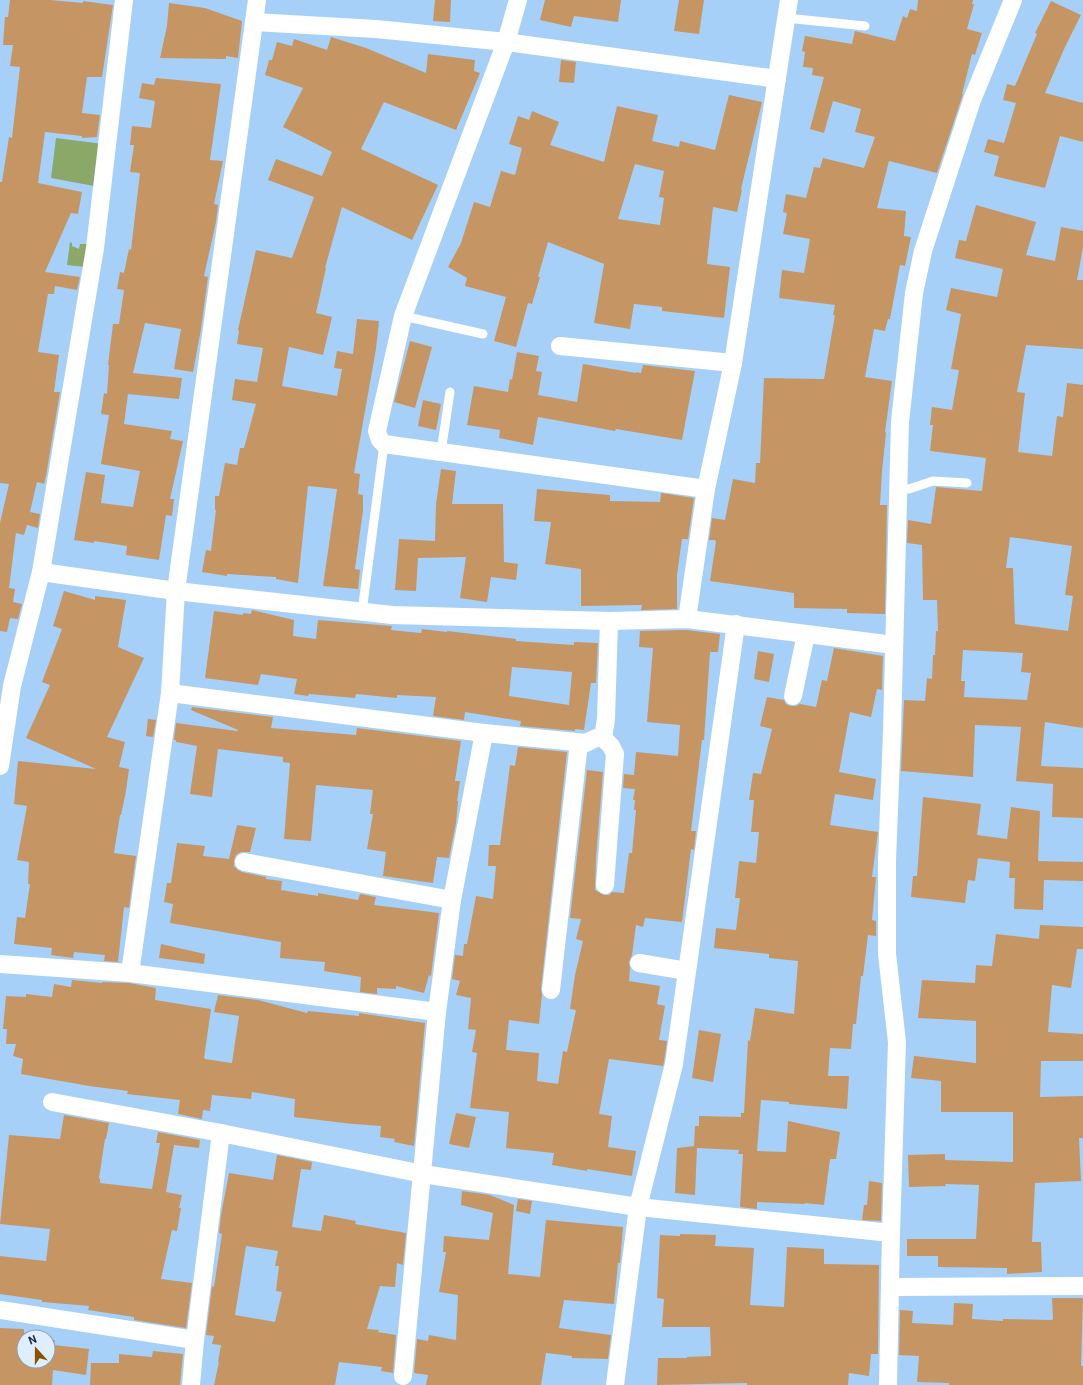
<svg xmlns="http://www.w3.org/2000/svg" width="1083" height="1385" font-family="Roboto,sans-serif">
  <style>
    .green { fill: #8ca868 }
    .building { fill: #c59663; fill-rule: evenodd }
    .lines { fill: none; stroke-linecap: round; stroke-linejoin: round }
    .service { stroke: #fff; stroke-width: 9 }
    .minor { stroke: #fff; stroke-width: 18 }
  </style>
  <rect width="100%" height="100%" fill="#a7d0f8"/>
  <!-- green -->
  <g class="green">
    <path d="M56 138 103 144 94 186 51 178Z"/>
    <path d="M70 242 72 243V246L79 249 80 244H88L85 267 67 265Z"/>
  </g>
  <!-- building -->
  <g class="building">
    <path d="M10 0H50L83 3V1L113 5 102 77H87L82 113 100 115 97 137 82 138V136L45 132 38 183 82 192 78 214 71 213 45 272 80 277 77 290 55 286 54 294H48L38 352 59 355 54 392H60L46 476 44 484 37 482 30 512 40 514 38 528 27 525 24 535 16 533 9 588 15 589 13 602 22 604 18 619 10 618 7 632 0 631V523L9 484 0 483V182H2L9 137 12 138 20 67 10 66 13 45H3L5 17H8Z"/>
    <path d="M435 0H451L450 22 433 21Z"/>
    <path d="M545 0H621L618 22 574 16 571 27 540 20Z"/>
    <path d="M679 0H704L699 34 674 31Z"/>
    <path d="M918 0H973L972 4H974L967 29 982 33 975 55 972 54 962 94H963L937 173 889 161 877 208 906 211 904 236 911 237 905 266 900 265 890 319H888L885 331 874 329 865 377 892 381 885 432 886 433 882 471 880 505H887L885 614 847 613V609L794 608V593L710 581 716 542 715 540H709L712 518 725 520 733 479 755 483 756 463H760L764 378 824 379 835 315H833L835 305 779 298 782 270 804 273 810 239 783 234 787 213 783 212 786 194 806 198 814 167 820 168 823 158 864 168 875 137 855 132 861 109 833 101 824 133 810 129 824 77 812 75 813 68 803 67 805 52 802 51 805 36 852 44 855 31 895 41 903 16 907 18 910 9 917 11Z"/>
    <path d="M1051 1 1081 15 1065 47 1045 93 1083 103V142L1060 136 1045 188 994 176 999 156 984 152 988 139 1004 143 1016 103 1003 100 1007 84 1015 86 1037 34 1035 33Z"/>
    <path d="M169 3 205 8 242 21 238 58 226 56V59L160 58 167 26Z"/>
    <path d="M331 37 366 48 426 73 428 54 475 60 474 71 480 73 456 130 384 102 361 149 438 185 412 240 342 207 325 268H326L316 313 332 317 323 355 289 347 282 386 337 396 342 369 334 368 337 351 353 354 357 319 379 321 376 349 354 473 360 474 358 494 363 495V510L355 569 360 570 358 589 323 586 337 489 308 486 298 583 276 579V577L227 574V576L202 572 206 550 211 551 216 510H215V496H219L225 463 237 465 240 448H244L256 404 232 400 235 379 257 382 263 348 237 344 239 331 238 330 256 250 292 258 314 197 268 180 276 159 322 176 332 152 283 127 303 88 265 75 269 60H272L277 42 292 46 294 39 327 50Z"/>
    <path d="M561 60 576 62 574 83 559 82Z"/>
    <path d="M156 78 221 84 210 160 223 161 214 204 218 205 216 222 204 276 208 277 201 329 193 372 174 369 181 329 145 323 133 373 182 378 179 399 128 394 124 424 172 431 170 439 183 441 170 499H174L172 516 166 515 159 560 126 555 127 546 94 541V543L74 540 86 472 105 475 101 503 133 507 140 471 101 464 109 415 101 414 104 393 107 394 109 365H108L113 324H119L124 290 117 289 120 272 124 273 129 249 131 250 140 173 130 172 134 145H130L132 126 151 128 155 101 139 98 142 83 154 85Z"/>
    <path d="M729 95 762 102 741 189 742 190 737 212 713 207 707 264 730 267 724 318 662 311V307L634 304 630 329 594 323 604 264 548 242 538 277H540L532 304 528 303 516 347 494 341 506 297 465 286 467 278 448 267 461 243 474 202 490 207 501 171 515 175 522 148 509 144 518 116 529 120 532 111 559 122 550 145 604 162 617 106 658 115 652 141 679 147 680 141 715 150ZM635 164 664 171 659 197 664 198 660 225 618 219Z"/>
    <path d="M976 205 1036 222 1026 255 1055 261 1061 227 1083 231V247L1077 280H1083V349L1026 345 1017 392 1025 393 1018 452 1052 456 1057 416 1063 417 1067 383 1083 385V728L1045 722 1041 766 1083 768V818L1052 817 1053 784 1016 781 1021 727 975 725 973 777 901 771 904 700 925 701 927 678 932 679 933 655H935L936 631H938L937 600H923L922 545 907 543 908 520 931 524 936 487 982 491 986 458 930 451 933 425H930L932 407 952 410 959 370 951 369 961 314 946 310 951 288 997 297 1003 269 955 258 959 240 966 241ZM1010 537 1072 546 1065 595 1073 596 1068 631 1015 624 1013 568H1006ZM963 650 1023 653 1021 672 1031 673 1027 700 964 697 965 681H961Z"/>
    <path d="M410 341 432 347 415 408 394 402Z"/>
    <path d="M517 352 539 356 536 371 542 372 538 395 577 402 583 364 636 373V372L641 373 643 365 695 371 682 440 616 429 615 431 538 417 533 445 499 438 500 430 467 425 474 386 508 392 510 379 512 380Z"/>
    <path d="M423 400 441 404 436 430 418 426Z"/>
    <path d="M441 469 456 471 452 504H503L504 562 518 564 516 580 491 577 487 602 460 598 466 557 418 558 416 591 395 590 399 539 435 541 436 504Z"/>
    <path d="M537 489 610 495V501L660 502 661 493 694 498 688 539H682L677 575V609L641 610 642 605 581 606V569L545 564 551 522 534 521Z"/>
    <path d="M64 591 95 600V596L126 600 118 647 144 658 107 737 125 742 119 767 129 769 126 791 121 815H120L114 853 136 856 129 908 124 907 118 962 104 961 105 955 74 952 73 958 51 955 52 948 14 944 17 917 25 918 30 884H28L29 862 17 860 27 806 14 804 18 761 96 769 26 738 50 685 42 682 62 629 53 626Z"/>
    <path d="M252 610 294 620 293 636 316 639 318 620 392 626 391 630 421 633 422 629 447 632V631L516 639V641L574 645V642L598 643 596 683H591L584 730 575 729V731L520 726 521 721 465 712 464 720 433 716 436 697 397 695V698L356 694 355 698 309 694 308 696 294 694 297 679 261 674 258 685 205 678 214 611 243 615V613L251 614ZM512 667 572 672 569 705 509 696Z"/>
    <path d="M686 630 720 634 718 652H710L704 740H702L691 831H696L694 850 691 849 682 922 645 918 643 927 636 925 632 955 629 962 630 968 629 981 660 986 657 1004 665 1006 659 1040 667 1041 664 1062 663 1066 609 1059 599 1114 612 1116 608 1147 636 1151 632 1176 587 1169V1171L552 1165 554 1153 506 1148 509 1112 470 1108 477 1053 472 1052 476 1030 468 1029 471 998 456 995 460 981 452 979 455 955 463 956 464 944H467L476 896 493 899 496 866H488L489 845H500L510 765 515 766 518 747 567 752 541 989 542 995 539 1024 509 1020 506 1050 539 1053 537 1081 558 1084 563 1051 567 1052 576 1010 570 1009 575 975 583 941 576 939 581 919 570 918 587 770 603 772 596 858 595 890 604 895H609L612 892 624 893 629 853H632L636 810H634L635 800H633L635 789 623 788 624 774 634 775 636 752 678 756 680 725 647 722 653 648 639 647 640 631Z"/>
    <path d="M834 648 883 656 882 690 877 689 871 717 850 712 839 772 876 779 873 800 835 794 830 825 878 832 872 877H876L872 920 876 921V936L868 935 863 976H861L856 1024H853L851 1049 830 1048 828 1076H849L847 1109 789 1104V1102L761 1100 757 1151 786 1152 788 1121 840 1132 836 1159H830L824 1205 805 1203V1204L757 1202V1209L740 1207 743 1154H738L739 1150 697 1148 695 1195 675 1193 677 1148 694 1146 695 1126H699V1116L741 1117V1113H744L748 1040 750 1041 755 1008 794 1014 798 961 769 958V954L714 948 716 928 736 930 740 898H735L739 861 756 863 759 832H751L754 800H749L753 773 761 774 772 729 760 726 767 697 784 700 786 704 791 706H796L800 704 816 707 822 680 827 681Z"/>
    <path d="M758 651 774 654 769 682 754 679Z"/>
    <path d="M192 707 273 717 271 728 356 735 357 728 461 741 455 781H460L457 801H458L456 823 449 858 437 857 433 883 383 876 386 852 367 849 373 814H370L373 790 316 785 311 841 284 839 290 763 283 762V757L218 749 212 797 190 794 197 746 176 742V740H174L176 723 237 731 238 730 191 710Z"/>
    <path d="M148 719 156 720 153 737 146 736Z"/>
    <path d="M923 797 981 804 977 835 1007 839 1011 807 1040 811 1038 861 1083 862V881L1044 880 1043 910 1014 909 1015 878H1009L1010 862 978 858 975 881 968 880 965 903 911 897 913 876H917Z"/>
    <path d="M237 825 256 828 250 852H241L236 855 234 860V866L238 870 242 872 266 877V879L282 881 281 890 318 896V893L358 900 360 894 376 897 374 905 439 913 431 976 429 975 424 993 396 986V989L377 988V994L360 992 361 977 324 971 325 962 280 958 281 942 170 923 173 904 164 902 167 883H171L177 843 205 846 203 856 229 859Z"/>
    <path d="M1040 925 1083 927V949H1077L1071 988 1052 985 1048 1032 1083 1034V1061H1041L1040 1097 1083 1096V1138H1079L1081 1181 1035 1183 1032 1242H1041L1042 1272 1007 1274V1268L938 1267V1256H907V1239H976L979 1185 945 1184 946 1186 909 1187 908 1155 945 1154V1160L1013 1162V1112H941V1081L911 1078 914 1056 976 1063V1021L918 1018 922 980 975 983 976 965 992 966 996 934 1039 939Z"/>
    <path d="M161 944 205 954 204 964 159 958Z"/>
    <path d="M72 980 102 983V982L129 983 156 988 155 1000 211 1009 204 1058H205V1059L232 1063 239 1016 214 1012 218 995 258 1000 307 1013 308 1011 359 1016V1013L425 1023 414 1146 394 1142 395 1139 380 1137 381 1126 353 1124 294 1117 295 1099 252 1092 251 1099 212 1095 210 1111 203 1110 202 1119 178 1114 180 1100 127 1094 128 1091 89 1086 21 1074 23 1059 13 1056 16 1044H6L7 1029H3L6 996 26 997V994L52 997 54 984 71 987Z"/>
    <path d="M699 1030 721 1034 713 1082 692 1078Z"/>
    <path d="M456 1113 476 1117 469 1148 449 1144Z"/>
    <path d="M64 1115 109 1123 106 1139H105L99 1178 100 1179V1183L152 1189 160 1143H156L158 1132 200 1140 199 1148 174 1145 166 1192 182 1195 179 1208H181L177 1231 172 1230 161 1279 192 1283 186 1328 134 1320V1317L88 1310 89 1306 42 1302V1300L0 1294V1256L46 1261 50 1229 0 1224 9 1135 60 1139Z"/>
    <path d="M277 1155 312 1162 311 1170 301 1169 292 1227 321 1231 324 1215 356 1221 355 1224 406 1233 403 1265 397 1263 395 1287 380 1286 367 1329 379 1330 378 1332 396 1335 393 1373 381 1371 382 1367 339 1362 335 1385H214L219 1362H218L221 1345 212 1344 214 1336 206 1335 212 1286 214 1287 222 1234 219 1233 221 1215 229 1173 273 1180ZM246 1246 278 1251 275 1266H279L276 1291 282 1292 275 1322 235 1315Z"/>
    <path d="M869 1181 882 1183 881 1221 862 1220 864 1205H867Z"/>
    <path d="M462 1191 490 1195 514 1205 508 1274 540 1277 546 1220 623 1227 620 1263H618L614 1304 564 1300 559 1328 611 1335 608 1359 572 1358V1356L546 1353 541 1385H426L428 1375 414 1373 417 1339 428 1341 429 1335 456 1340 458 1295 439 1292 446 1252H443L444 1236 489 1240 493 1213 461 1205Z"/>
    <path d="M518 1199 532 1201 530 1214 516 1211Z"/>
    <path d="M680 1234 716 1235 715 1246 754 1248 750 1305 784 1307 787 1247 824 1249V1264L879 1265 878 1354H871L869 1376 849 1373 848 1385H747V1383L657 1385 658 1358H687V1357L711 1356 710 1327H662L664 1299 657 1298 660 1235 680 1236Z"/>
    <path d="M1052 1298H1083L1081 1366H1083V1385H949V1383L917 1382 919 1356 899 1355 900 1310 913 1311 912 1323 953 1325 954 1303 973 1304 972 1319 1003 1321V1319L1052 1320 1053 1319Z"/>
    <path d="M0 1328 24 1329V1361H48V1340H55L54 1345 89 1349 86 1375 53 1370 52 1385H0Z"/>
    <path d="M153 1351 183 1354 180 1385H90L91 1363H119V1354L152 1357Z"/>
  </g>
  <g class="lines">
    <!-- service -->
    <g class="service">
      <path d="M786 18 865 26"/>
      <path d="M403 316 483 334"/>
      <path d="M441 452 450 392"/>
      <path d="M898 487 909 489 933 481 967 483"/>
      <path d="M362 612 384 444"/>
    </g>
    <!-- minor -->
    <g class="minor">
      <path d="M518 0 506 42 403 316 377 431 380 440 384 444 706 489"/>
      <path d="M254 22 376 29 506 42 777 79"/>
      <path d="M560 346 733 363"/>
      <path d="M41 572 176 591 392 615 609 621 687 619 894 645"/>
      <path d="M687 619 706 489 733 363 789 0"/>
      <path d="M170 693 484 733 586 743 596 738H603L606 719 609 621"/>
      <path d="M793 696 806 634"/>
      <path d="M603 738 611 746 615 754 605 885"/>
      <path d="M0 766 12 686 41 572 95 248 124 0"/>
      <path d="M244 862 452 900"/>
      <path d="M639 963 687 971"/>
      <path d="M0 964 130 973 437 1012"/>
      <path d="M130 973 170 693 176 591 257 0"/>
      <path d="M551 990 579 743"/>
      <path d="M52 1102 221 1133 423 1174 638 1207 891 1233"/>
      <path d="M891 1287 1083 1286"/>
      <path d="M0 1310 195 1340"/>
      <path d="M403 1376 437 1012 452 900 484 733"/>
      <path d="M191 1385 195 1340 221 1133"/>
      <path d="M615 1385 638 1207 674 1064 736 624"/>
      <path d="M888 1385 891 1233 897 1042 887 954V861L892 731 900 422 914 293 923 251 972 100 1013 0"/>
    </g>
  </g>
  <!-- north arrow -->
  <g transform="translate(36 1349) rotate(339)"><circle r="19" fill="#deeefd" stroke="#8ea0b0"/>
  <path d="M0-3L7 15L0 10L-7 15Z" fill="#885300"/>
  <text y="-6" font-size="11" font-weight="bold" text-anchor="middle" fill="#162a3d">N</text>
  </g>
</svg>
